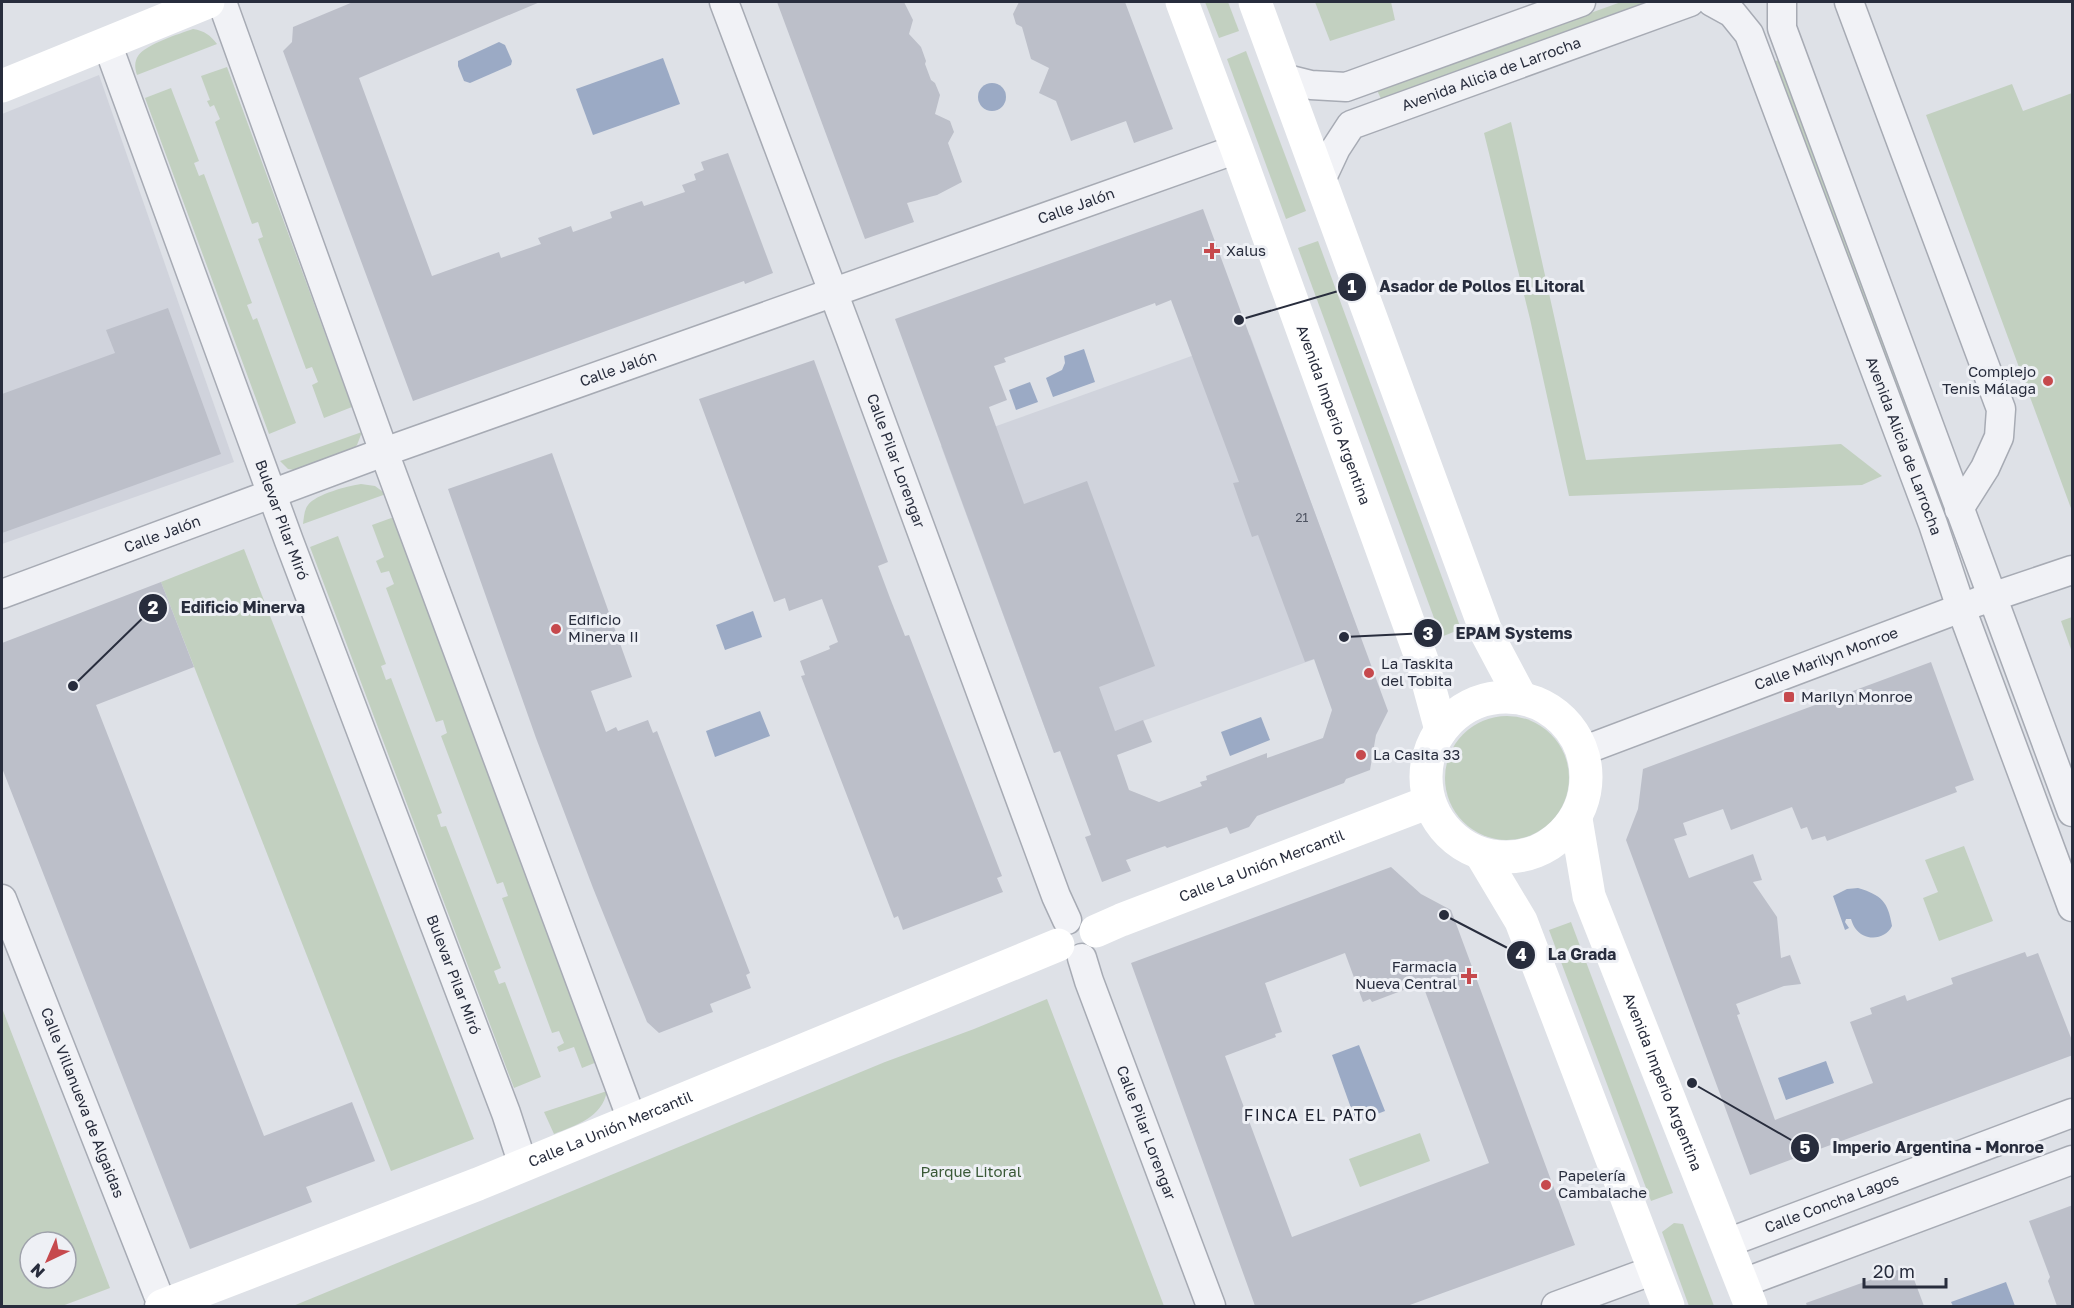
<svg xmlns="http://www.w3.org/2000/svg" width="2074" height="1308" font-family="'Golos Text',sans-serif">
  <style>
    .built { fill: #d0d3dc }
    .green { fill: #c2d0c0; fill-rule: evenodd }
    .water { fill: #9baac5 }
    .building { fill: #bcbfc9; fill-rule: evenodd }
    .lines { fill: none; stroke-linecap: round; stroke-linejoin: round }
    .street-casing { stroke: #a7abb4; stroke-width: 31 }
    .street { stroke: #f1f2f6; stroke-width: 28 }
    .secondary { stroke: #fff; stroke-width: 33 }
    .poi-dot { fill: #c6494d; stroke: #eef0f5; stroke-width: 2 }
    .labels { text-anchor: middle; stroke-width: 6; stroke-linejoin: round; paint-order: stroke }
    .number-label { font-size: 12px; fill: #4d5260 }
    .street-label { font-size: 15px; fill: #282d3d; stroke: #eef0f5 }
    .poi-label { font-size: 15px; fill: #282d3d; stroke: #eef0f5; text-anchor: start }
    .park-label { font-size: 15px; fill: #395836; stroke: #eef0f5 }
    .neighbourhood-label { font-size: 16px; letter-spacing: 1.5px; fill: #1b1f2e; stroke: #eef0f5 }
    .leader { fill: none; stroke: #282d3d; stroke-width: 2 }
    .callout-dot { fill: #282d3d; stroke: #eef0f5; stroke-width: 2 }
    .mark-label { font-size: 18px; text-anchor: middle; font-weight: bold; fill: #fff }
    .callout-label { font-size: 16px; text-anchor: middle; font-weight: bold; fill: #282d3d; stroke: #eef0f5; stroke-width: 6; stroke-linejoin: round; paint-order: stroke }
  </style>
  <rect width="100%" height="100%" fill="#dee1e7"/>
  <!-- built -->
  <g class="built">
    <path d="M99 75 234 462 2 544V114Z"/>
    <path d="M1250 335 1362 642 1054 753 941 446Z"/>
  </g>
  <!-- green -->
  <g class="green">
    <path d="M1205 2H1228L1239 31 1219 38Z"/>
    <path d="M1315 2H1391L1395 20 1330 41Z"/>
    <path d="M1621 2H1650L1381 99 1377 90Z"/>
    <path d="M193 29C205 31 210 35 217 44L137 75C135 69 134 62 138 56 146 44 179 34 193 29Z"/>
    <path d="M1246 51 1306 211 1286 219 1227 59Z"/>
    <path d="M1779 60 1949 518V521H1947L1773 62Z"/>
    <path d="M227 67 352 407 324 418 312 385 318 382 312 367 306 369 258 239 263 237 258 222 252 224 215 122 220 119 214 105 210 107 207 101 210 100 201 76Z"/>
    <path d="M2012 84 2023 111 2072 93V511L1926 115Z"/>
    <path d="M171 88 199 161 194 163 199 176 204 174 252 303 247 305 253 320 257 318 296 423 269 434 145 98Z"/>
    <path d="M1511 122 1586 460 1841 444 1882 476 1862 485 1569 496 1530 319 1484 133Z"/>
    <path d="M1318 241 1461 629 1441 637 1298 248Z"/>
    <path d="M362 432 357 445 348 454 302 471 288 469 280 461Z"/>
    <path d="M361 484 375 486 386 494 303 524C304 518 304 510 308 505 316 494 348 486 361 484Z"/>
    <path d="M394 517 597 1062 582 1068 574 1047 559 1052 557 1047 564 1043 559 1031 552 1033 502 898 508 896 503 882 497 884 441 736 447 733 443 720 436 722 386 588 394 584 389 571 381 573 376 561 384 557 372 525Z"/>
    <path d="M338 536 386 664 381 666 386 680 391 678 442 813 437 815 441 827 446 826 501 968 494 971 499 984 505 982 541 1077 514 1088 310 547Z"/>
    <path d="M244 549 474 1139 391 1171 161 582Z"/>
    <path d="M2072 617V652L2061 621Z"/>
    <circle cx="1507" cy="778" r="62"/>
    <path d="M1964 846 1993 921 1939 941 1923 898 1938 892 1925 860Z"/>
    <path d="M1571 922 1673 1193 1651 1201 1549 930Z"/>
    <path d="M1047 999 1164 1306H293L885 1062 974 1029Z"/>
    <path d="M2 1008 110 1288 62 1306H2ZM30 1242H66V1278H30Z"/>
    <path d="M607 1091C602 1118 576 1125 554 1134L544 1112Z"/>
    <path d="M1420 1133 1430 1161 1360 1187 1349 1159Z"/>
    <path d="M1674 1223 1683 1224 1714 1306H1689L1662 1232Z"/>
  </g>
  <!-- water -->
  <g class="water">
    <path d="M499 42 505 45 512 61 511 65 470 83 464 81 458 66V61Z"/>
    <path d="M663 58 680 104 593 135 576 89Z"/>
    <circle cx="992" cy="97" r="14"/>
    <path d="M1084 349 1095 382 1053 397 1046 378 1062 370 1065 363 1064 356Z"/>
    <path d="M1030 382 1038 402 1016 410 1009 390Z"/>
    <path d="M753 611 762 637 725 650 716 625Z"/>
    <path d="M760 711 770 736 715 757 706 731Z"/>
    <path d="M1261 717 1270 740 1230 756 1221 732Z"/>
    <path d="M1858 888C1881 895 1888 901 1892 926 1885 940 1865 942 1855 928 1853 925 1852 922 1851 919H1846L1845 922 1849 928 1845 930 1833 896 1847 889Z"/>
    <path d="M1359 1045 1385 1111 1356 1122 1332 1055Z"/>
    <path d="M1826 1061 1834 1083 1786 1100 1778 1078Z"/>
    <path d="M2006 1282 2015 1306H1953L1951 1302Z"/>
  </g>
  <!-- building -->
  <g class="building">
    <path d="M353 2H540L359 78 432 276 499 252 501 258 541 244 538 238 571 226 573 232 612 218 610 212 642 201 644 206 685 192 682 185 696 180 694 174 704 170 701 162 728 153 773 273 745 284 744 281 413 401 283 51 292 42 293 27Z"/>
    <path d="M777 2H904L913 20 909 34 921 47 926 61 925 64 931 80 935 83 940 95 935 114 950 121 954 132 948 143 962 182 937 195 907 203 914 222 865 239Z"/>
    <path d="M1019 2H1125L1173 129 1134 143 1126 121 1071 141 1056 101 1039 93 1049 68 1031 59 1022 27 1016 24 1013 14Z"/>
    <path d="M1203 209 1388 711 1376 735 1370 770 1346 779 1344 783 1257 816 1249 827 1230 834 1227 827 1167 848 1165 846 1126 860 1131 871 1102 882 1085 837 1091 835 1060 751 1054 753 895 319ZM1171 300 1239 482 1233 483 1252 537 1258 535 1305 662 1314 659 1332 710 1323 738 1267 758V753L1206 776 1207 780 1200 782 1202 786 1159 802 1129 790 1117 755 1152 742 1143 720 1115 731 1099 687 1155 666 1087 481 1024 504 989 407 1007 400 994 366 1006 362 1004 358 1155 303 1156 306Z"/>
    <path d="M168 308 221 454 2 533V394L115 353 106 330Z"/>
    <path d="M814 360 888 562 878 566 890 598 905 636 909 635 1002 876 997 878 1003 892 903 930 898 916 894 918 801 676 805 675 800 661 830 649 829 646 838 642 822 599 789 611 785 598 774 602 699 399Z"/>
    <path d="M552 453 632 677 591 691 606 732 616 727 618 731 648 720 653 733 657 731 750 973 746 975 751 988 710 1004 713 1012 659 1033 647 1022 593 888 536 738 448 489Z"/>
    <path d="M161 582 194 667 96 705 264 1136 352 1102 375 1161 306 1187 312 1202 190 1249 2 768V643Z"/>
    <path d="M1931 662 1974 780 1955 787 1957 792 1827 841 1825 836 1812 840 1807 827 1801 829 1792 807 1731 830 1723 809 1683 823 1687 835 1674 839 1689 878 1753 854 1762 880 1753 882 1777 917 1781 958 1790 955 1801 984 1784 986 1736 1004 1740 1014 1737 1015 1775 1120 1873 1083 1850 1022 1872 1014 1870 1008 1905 995 1907 1001 1953 984 1951 978 2025 952 2027 957 2038 953 2073 1043V1055L1750 1175 1626 840 1638 809 1643 769Z"/>
    <path d="M1391 867 1421 894 1451 910 1575 1245 1407 1306H1255L1131 963ZM1345 953 1363 1002 1370 999 1372 1002 1422 983 1489 1163 1292 1237 1225 1056 1276 1037 1275 1034 1282 1032 1265 983Z"/>
    <path d="M2073 1205V1306H2057L2048 1281 2050 1277 2029 1221Z"/>
    <path d="M1909 1266 1924 1306H1807L1806 1303Z"/>
  </g>
  <g class="lines">
    <!-- street casing -->
    <g class="street-casing">
      <g id="street">
        <path d="M222 2 384 452 632 1120"/>
        <path id="s1" d="M724 2 850 337 1056 896 1067 920"/>
        <path id="s2" d="M1712 2 1732 13 1749 34 1933 524 1961 608 2072 907"/>
        <path d="M1782 2V28L2072 812"/>
        <path d="M1849 2 2001 409 1999 437 1985 468 1959 509"/>
        <path id="s3" d="M107 43 289 541 506 1113 523 1165"/>
        <path d="M1283 78 1311 85 1346 87 1581 2"/>
        <path id="s4" d="M1321 180 1336 148 1351 125 1690 2"/>
        <path id="s5" d="M2 594 384 452 1237 149"/>
        <path id="s6" d="M1582 751 1977 602 2072 570"/>
        <path id="s7" d="M2 899 162 1305 159 1306"/>
        <path id="s8" d="M1082 958 1089 981 1211 1306"/>
        <path id="s9" d="M1727 1243 2072 1113"/>
        <path d="M1743 1283 2072 1160"/>
        <path d="M1556 1306 1654 1270"/>
      </g>
    </g>
    <!-- street -->
    <use href="#street" class="street"/>
    <!-- secondary -->
    <g class="secondary">
      <path id="s10" d="M1182 2 1237 149 1422 660 1441 730"/>
      <path d="M1255 2 1487 634 1521 698"/>
      <path d="M2 86 208 2"/>
      <circle cx="1506" cy="777" r="80"/>
      <path id="s11" d="M1576 819 1589 896 1751 1306"/>
      <path d="M1481 854 1521 921 1668 1306"/>
      <path id="s12" d="M1096 931 1121 920 1429 802"/>
      <path id="s13" d="M162 1306 478 1184 1058 945"/>
    </g>
  </g>
  <!-- markers -->
  <g class="poi-dot">
    <path d="M1209 242h6v6h6v6h-6v6h-6v-6h-6v-6h6z"/>
    <circle cx="2048" cy="381" r="6"/>
    <circle cx="556" cy="629" r="6"/>
    <circle cx="1369" cy="673" r="6"/>
    <rect x="1783" y="691" width="12" height="12" rx="3"/>
    <circle cx="1361" cy="755" r="6"/>
    <path d="M1466 967h6v6h6v6h-6v6h-6v-6h-6v-6h6z"/>
    <circle cx="1546" cy="1185" r="6"/>
  </g>
  <g class="labels">
    <!-- number labels -->
    <g class="number-label">
      <text x="1302" y="522">21</text>
    </g>
    <!-- street labels -->
    <g class="street-label">
      <text dy="5" stroke="none"><textPath href="#s4" startOffset="212">Avenida Alicia de Larrocha</textPath></text>
      <text dy="5" stroke="none"><textPath href="#s5" startOffset="1142">Calle Jalón</textPath></text>
      <text dy="5" stroke="none"><textPath href="#s5" startOffset="656">Calle Jalón</textPath></text>
      <text dy="5" stroke="none"><textPath href="#s10" startOffset="440">Avenida Imperio Argentina</textPath></text>
      <text dy="5" stroke="none"><textPath href="#s2" startOffset="490">Avenida Alicia de Larrocha</textPath></text>
      <text dy="5" stroke="none"><textPath href="#s1" startOffset="490">Calle Pilar Lorengar</textPath></text>
      <text dy="5" stroke="none"><textPath href="#s3" startOffset="508">Bulevar Pilar Miró</textPath></text>
      <text dy="5" stroke="none"><textPath href="#s5" startOffset="171">Calle Jalón</textPath></text>
      <text dy="5" stroke="none"><textPath href="#s6" startOffset="261">Calle Marilyn Monroe</textPath></text>
      <text dy="5" stroke="none"><textPath href="#s12" startOffset="178">Calle La Unión Mercantil</textPath></text>
      <text dy="5" stroke="none"><textPath href="#s3" startOffset="994">Bulevar Pilar Miró</textPath></text>
      <text dy="5" stroke="none"><textPath href="#s11" startOffset="278">Avenida Imperio Argentina</textPath></text>
      <text dy="5" stroke="none"><textPath href="#s7" startOffset="219">Calle Villanueva de Algaidas</textPath></text>
      <text dy="5" stroke="none"><textPath href="#s13" startOffset="482">Calle La Unión Mercantil</textPath></text>
      <text dy="5" stroke="none"><textPath href="#s8" startOffset="186">Calle Pilar Lorengar</textPath></text>
      <text dy="5" stroke="none"><textPath href="#s9" startOffset="112">Calle Concha Lagos</textPath></text>
    </g>
    <!-- poi labels -->
    <g class="poi-label">
      <text x="1226" y="256">Xalus</text>
      <text x="2036" y="377" text-anchor="end">Complejo<tspan x="2036" dy="17">Tenis Málaga</tspan></text>
      <text x="568" y="625">Edificio<tspan x="568" dy="17">Minerva II</tspan></text>
      <text x="1381" y="669">La Taskita<tspan x="1381" dy="17">del Tobita</tspan></text>
      <text x="1801" y="702">Marilyn Monroe</text>
      <text x="1373" y="760">La Casita 33</text>
      <text x="1457" y="972" text-anchor="end">Farmacia<tspan x="1457" dy="17">Nueva Central</tspan></text>
      <text x="1558" y="1181">Papelería<tspan x="1558" dy="17">Cambalache</tspan></text>
    </g>
    <!-- park labels -->
    <g class="park-label">
      <text x="971" y="1177">Parque Litoral</text>
    </g>
    <!-- neighbourhood labels -->
    <g class="neighbourhood-label">
      <text x="1311" y="1121">FINCA EL PATO</text>
    </g>
  </g>
  <!-- callouts -->
  <path class="leader" d="M1239 320L1352 287M73 686L153 608M1344 637L1428 633M1444 915L1521 955M1692 1083L1805 1148"/>
  <g class="callout-dot">
    <circle cx="1239" cy="320" r="6"/>
    <circle cx="73" cy="686" r="6"/>
    <circle cx="1344" cy="637" r="6"/>
    <circle cx="1444" cy="915" r="6"/>
    <circle cx="1692" cy="1083" r="6"/>
    <circle cx="1352" cy="287" r="15"/>
    <circle cx="153" cy="608" r="15"/>
    <circle cx="1428" cy="633" r="15"/>
    <circle cx="1521" cy="955" r="15"/>
    <circle cx="1805" cy="1148" r="15"/>
  </g>
  <g class="mark-label">
    <text x="1352" y="293">1</text>
    <text x="153" y="614">2</text>
    <text x="1428" y="640">3</text>
    <text x="1521" y="961">4</text>
    <text x="1805" y="1154">5</text>
  </g>
  <g class="callout-label">
    <text x="1482" y="292">Asador de Pollos El Litoral</text>
    <text x="243" y="613">Edificio Minerva</text>
    <text x="1514" y="639">EPAM Systems</text>
    <text x="1582" y="960">La Grada</text>
    <text x="1938" y="1153">Imperio Argentina - Monroe</text>
  </g>
  <!-- border -->
  <rect width="2074" height="1308" fill="none" stroke="#282d3d" stroke-width="6"/>
  <!-- north arrow -->
  <g transform="translate(48 1260) rotate(224)"><circle r="28" fill="#eef0f5" stroke="#9fa2ab" stroke-width="1.5"/>
  <path d="M0-4.5L10 22L0 15L-10 22Z" fill="#c6494d"/>
  <text y="-9" font-size="16" font-weight="bold" text-anchor="middle" fill="#282d3d">N</text>
  </g>
  <!-- scale -->
  <path d="M1864 1278v9h82v-9" fill="none" stroke="#282d3d" stroke-width="3"/>
  <text x="1873" y="1278" font-size="18" fill="#282d3d" stroke="#eef0f5" stroke-width="4.5" paint-order="stroke">20 m</text>
</svg>
